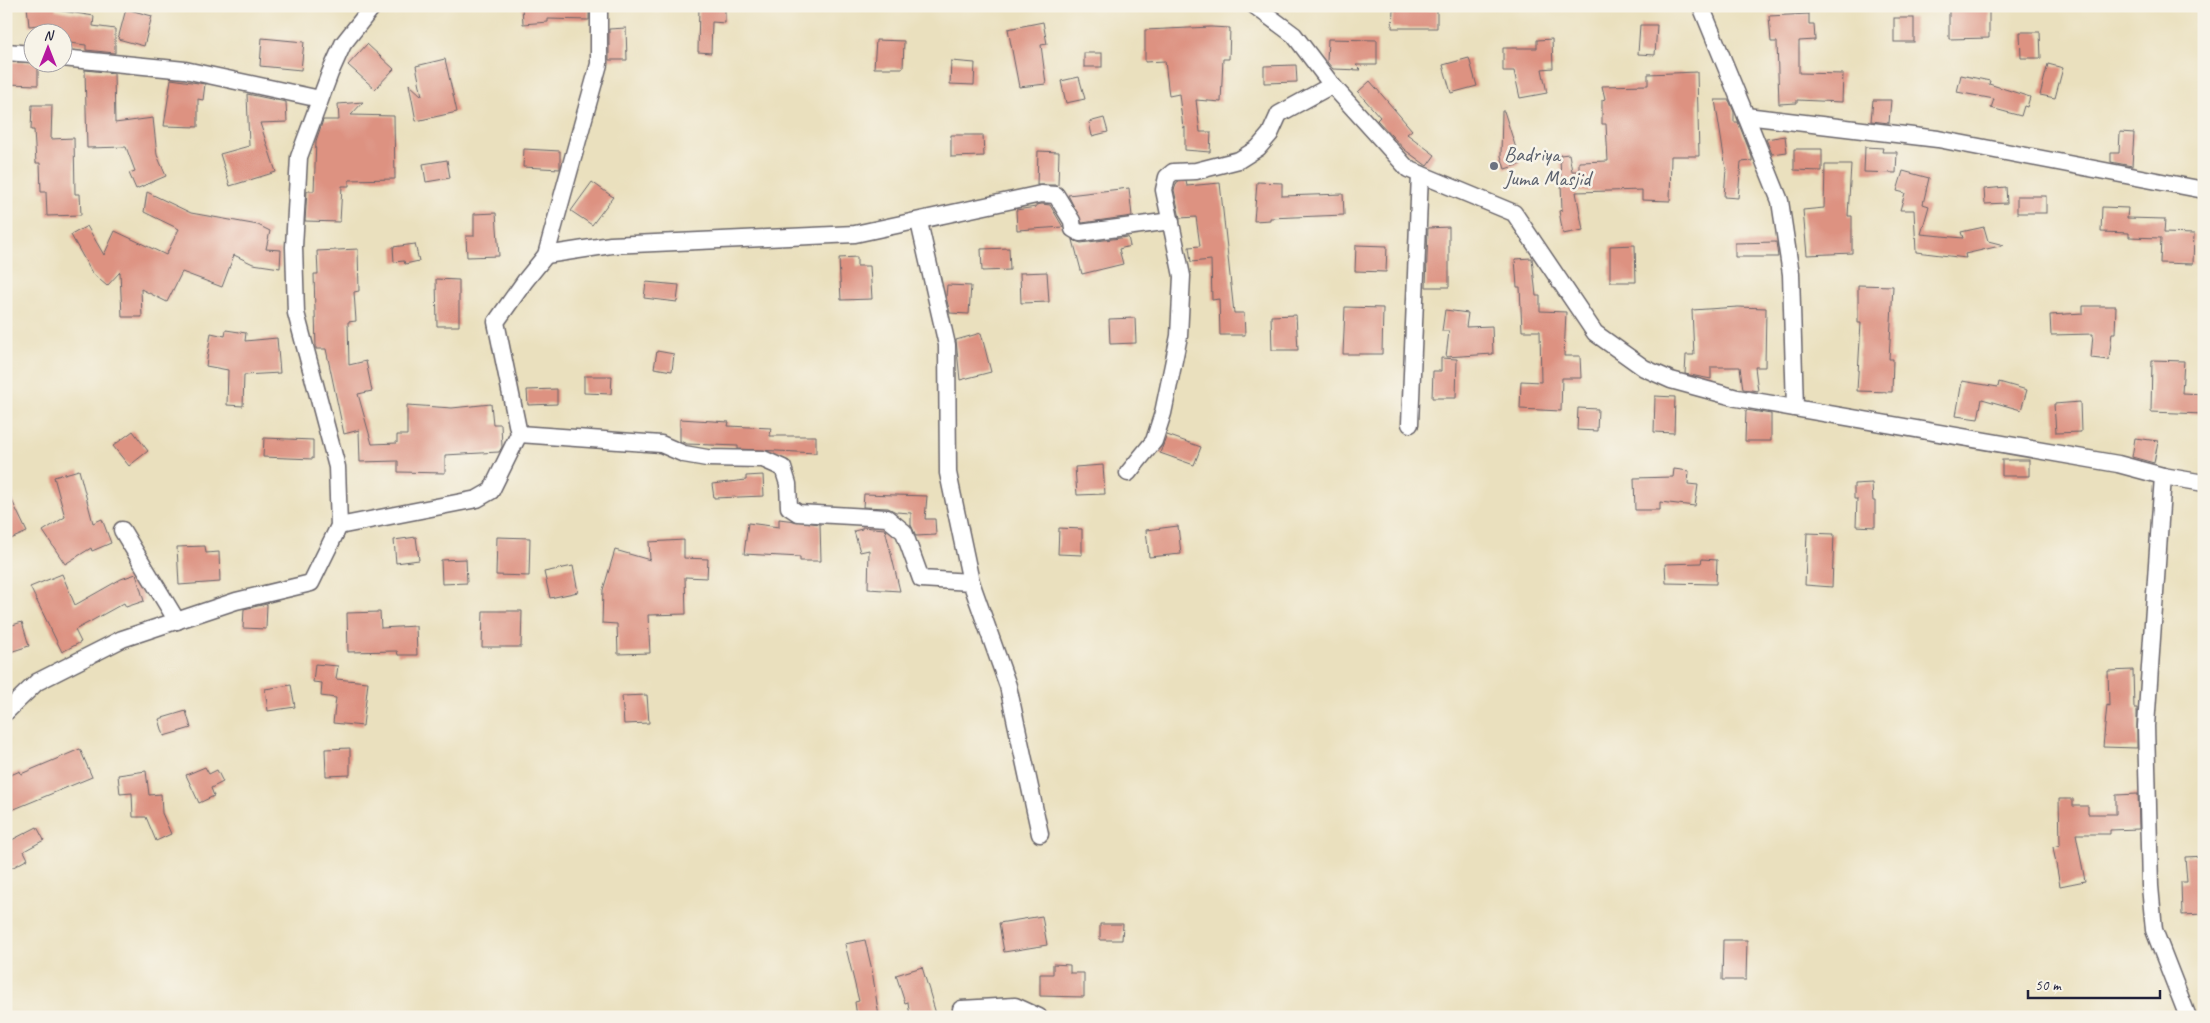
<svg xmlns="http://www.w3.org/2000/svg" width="2210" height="1023" font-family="Caveat,sans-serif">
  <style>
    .building { fill: #dd9281 }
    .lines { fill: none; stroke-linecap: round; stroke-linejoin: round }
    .minor-casing { stroke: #686469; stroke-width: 19 }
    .minor { stroke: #fff; stroke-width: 16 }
    .worship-dot { fill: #6b7280; stroke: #f7f3e8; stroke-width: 2 }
    .labels { text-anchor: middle; stroke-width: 5; stroke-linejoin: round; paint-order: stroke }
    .worship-label { font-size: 21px; fill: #5b616d; stroke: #f7f3e8; text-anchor: start }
  </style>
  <rect width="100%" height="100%" fill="#f7f3e8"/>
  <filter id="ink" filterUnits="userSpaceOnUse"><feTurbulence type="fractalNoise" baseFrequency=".02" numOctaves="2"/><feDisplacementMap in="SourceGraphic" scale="10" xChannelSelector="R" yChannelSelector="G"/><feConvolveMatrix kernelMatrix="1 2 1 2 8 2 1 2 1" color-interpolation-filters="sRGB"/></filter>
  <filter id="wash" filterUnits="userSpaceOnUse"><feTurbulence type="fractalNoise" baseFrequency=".0096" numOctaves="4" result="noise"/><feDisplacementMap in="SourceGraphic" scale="20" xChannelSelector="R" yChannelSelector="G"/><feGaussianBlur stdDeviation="1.12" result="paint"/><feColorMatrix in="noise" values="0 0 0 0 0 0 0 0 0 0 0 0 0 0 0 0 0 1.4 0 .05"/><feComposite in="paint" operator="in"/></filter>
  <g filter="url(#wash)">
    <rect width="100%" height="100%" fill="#eae0be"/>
    <g id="blocks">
      <!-- building -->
      <g class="building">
        <path d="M27 6H55L56 10 94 16 93 26 115 29V53L86 50V45L62 42V32H42L41 25 29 26Z"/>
        <path d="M522 6H589V20L548 19V22L523 24Z"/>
        <path d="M699 6H725V23L712 22 711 53 698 52Z"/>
        <path d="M126 9 152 16 144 46 118 39Z"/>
        <path d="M1989 9V38L1949 39V10Z"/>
        <path d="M1393 10H1437V28H1392Z"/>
        <path d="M1809 14V24H1814L1815 40 1799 41V73L1843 74 1842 102 1797 100V103L1779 104 1777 42H1771L1769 16Z"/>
        <rect x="1894" y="18" width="20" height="24"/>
        <path d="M1043 22 1047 44 1041 45 1046 84 1019 87 1008 29Z"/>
        <path d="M1640 25H1657L1655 55 1638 54Z"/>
        <path d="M1211 27 1230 28 1229 59H1223L1221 102 1196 100 1200 132H1211L1210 152 1185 150V127L1183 128 1179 94 1169 96 1165 61 1145 62V30Z"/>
        <path d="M626 28 627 60H609V29Z"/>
        <path d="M2020 32H2040L2041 58H2021Z"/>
        <path d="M262 38 304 42 301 70 260 66Z"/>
        <path d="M1328 39 1377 40V65H1356L1361 70 1333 69 1327 62Z"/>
        <path d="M1552 39 1553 68 1542 69 1547 93 1520 98 1514 71H1503V48H1537V40Z"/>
        <path d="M876 40 904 41 903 68H874Z"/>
        <path d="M367 44 394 69 375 89 348 65Z"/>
        <rect x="1084" y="53" width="18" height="14"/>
        <path d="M1469 58 1477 86 1451 93 1443 65Z"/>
        <path d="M445 59 457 112 416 121 409 84 422 96 416 66Z"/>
        <path d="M951 61 975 63 974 85 950 84Z"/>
        <path d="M6 62H38V85L6 84Z"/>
        <path d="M2048 64 2063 68 2055 98 2040 95Z"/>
        <path d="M1296 65 1297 82 1264 83V66Z"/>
        <path d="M85 70 114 73 115 123 153 118 157 155 166 176 136 189 129 173 135 171 126 147 87 148Z"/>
        <path d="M1697 72 1699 156H1671L1670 201 1642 200V190L1576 192 1583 230 1563 234 1559 211 1562 210 1560 155 1569 154 1572 171H1579V162L1608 161 1606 124H1602V100L1605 99 1602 86 1648 85V74Z"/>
        <path d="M1961 75 1990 81 1989 84 2030 97 2027 107 2024 106 2021 116 1991 108 1994 99 1957 92Z"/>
        <path d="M1079 77 1085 99 1066 103 1061 81Z"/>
        <path d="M171 79 205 84 203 100 198 99V127L164 126Z"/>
        <path d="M1370 81 1412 130 1407 134 1435 155 1427 166 1405 150 1377 120 1380 117 1358 92Z"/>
        <path d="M247 94 286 102 287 122 260 123 276 172 230 186 220 154 249 146Z"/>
        <path d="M1715 100H1729L1734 112V122H1738L1752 157V161L1741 162 1738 198 1724 197 1726 169Z"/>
        <path d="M1873 100H1891L1889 123 1871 121Z"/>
        <path d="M363 102 351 115 394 116 395 179 349 180V186H342L340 222 305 221 307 191H314L316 141 323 120H339L338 104Z"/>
        <path d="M32 105H52L51 139 74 138 75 194H80L81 215 47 216 46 192H41L40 163H36L34 130H31Z"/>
        <path d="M1502 111H1504L1521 164 1505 169 1501 156Z"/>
        <path d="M1104 118 1108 132 1092 136 1089 122Z"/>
        <path d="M2120 132 2134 133 2132 166 2111 162V153H2119Z"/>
        <path d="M951 135H983L984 156 951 157Z"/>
        <path d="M1785 136 1787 152 1772 154 1766 139Z"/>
        <path d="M1865 147 1883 148 1882 152H1897L1896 173 1864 172Z"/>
        <path d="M524 149 560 151V169L523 167Z"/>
        <path d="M1794 149H1822V171L1794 170Z"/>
        <path d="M1038 151 1059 152 1058 185H1037Z"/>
        <path d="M447 160 450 178 426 182 423 164Z"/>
        <path d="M1825 165H1851L1848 216H1852V253L1807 255 1803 210 1824 208Z"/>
        <path d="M1903 171 1929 178 1923 204 1929 206 1921 234 1963 238 1961 232 1984 227 1988 241 2004 245 1965 254 1966 258 1916 252 1914 210H1900L1905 193 1897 191Z"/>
        <path d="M1186 181 1187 186 1220 183 1234 313H1244L1245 335H1220L1219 299 1212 300 1211 260 1191 262 1189 247 1200 246 1196 217 1180 218 1174 190 1177 182Z"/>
        <path d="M592 182 613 197 592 225 571 211Z"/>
        <path d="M1257 182 1282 183V196L1343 194 1344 215 1270 218V220L1254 221Z"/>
        <path d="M2006 187 2007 203 1985 204 1984 189Z"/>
        <path d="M1129 188 1132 216 1082 223 1068 195Z"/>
        <path d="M147 192 191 213 258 225 270 231 266 249 281 250 280 268 253 264 234 255 222 287 182 272 167 302 141 289 142 317H122L120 272 107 286 92 273 71 235 87 226 104 255 115 231 166 255 179 229 144 212Z"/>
        <rect x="2017" y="196" width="29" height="17"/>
        <path d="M1042 204 1050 205 1063 227 1017 230 1016 210 1036 207V205Z"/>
        <path d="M2102 207 2128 208 2127 218 2165 219 2164 233 2194 234 2193 264 2160 263 2161 238 2129 237V233L2101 232Z"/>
        <path d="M496 213 499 256 467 257 466 236H474V214Z"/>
        <path d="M1449 227V287H1426L1428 228Z"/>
        <path d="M1128 237 1130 246 1119 249 1123 264 1082 274 1073 240 1081 243Z"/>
        <path d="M1776 242 1778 257H1735V243Z"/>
        <path d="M415 244 419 261 405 264 404 261 394 262 393 247Z"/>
        <path d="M1356 245 1387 246 1386 272 1355 271Z"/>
        <path d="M1635 245 1636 282H1610V246Z"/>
        <path d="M1009 248 1010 270 982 271 981 249Z"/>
        <path d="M358 249 359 291 354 292 356 321 348 322 349 365 366 361 372 391 358 394 372 444 397 443V435H407V405L452 408 491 404 493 424H501L502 447 499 452 445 455V473L398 472V461L360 462 359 430 344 434 326 349H316L314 274H318L317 251Z"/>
        <path d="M857 257V266H870L872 299 841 300 839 258Z"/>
        <path d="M1532 258 1536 296H1540V311L1566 312 1564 356H1580L1581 378H1562L1561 411 1520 409 1521 381 1541 382 1540 331H1522L1520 287H1517L1515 259Z"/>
        <path d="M1047 272 1049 302 1021 303 1020 273Z"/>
        <path d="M436 279 459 280V326H437Z"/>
        <path d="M646 282 679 285 677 302 644 298Z"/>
        <path d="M947 285 971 286 969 314 950 313 946 297Z"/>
        <path d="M1858 285 1893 286 1889 359H1893L1892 392 1857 391 1861 323H1858Z"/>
        <path d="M2083 306H2116L2115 333H2112L2109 360 2091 358 2093 334 2051 335 2050 315 2083 313Z"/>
        <path d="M1345 307 1383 308 1382 354H1343Z"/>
        <path d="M1738 307 1766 308 1765 367H1755L1758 391 1743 389 1740 367H1711V379L1685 374 1686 355H1694L1692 310Z"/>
        <path d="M1445 310 1468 313 1466 327 1492 326 1493 354 1446 357 1449 331H1442Z"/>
        <path d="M1296 315 1298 350H1272L1271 316Z"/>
        <path d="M1135 318 1136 343 1110 344 1109 319Z"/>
        <path d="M226 330 246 333 245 341 277 338 280 373 244 375 243 406 227 405 228 370 206 366 211 333 225 336Z"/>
        <path d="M981 333 991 372 960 380 956 340Z"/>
        <path d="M657 351 674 354 672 371 654 368Z"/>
        <path d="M1441 358 1457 359 1456 398H1432L1433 371H1441Z"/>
        <path d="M2152 360 2184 361 2182 393 2204 394V414L2151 412Z"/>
        <path d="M584 376H612L611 394 584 393Z"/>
        <path d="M1962 381 1998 387 1999 382 2027 390 2021 410 1982 399 1978 419 1956 416Z"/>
        <path d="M557 389V404L528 405 527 390Z"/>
        <path d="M1655 396 1675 397 1674 433 1654 432Z"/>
        <path d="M2080 402 2081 432 2056 433 2054 404Z"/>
        <path d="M1578 408 1598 409 1597 431 1577 430Z"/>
        <path d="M1746 410 1771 414V441H1745Z"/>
        <path d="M680 419 729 422 728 426 771 428 770 436H816V453L738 449V446L687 444 680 441Z"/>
        <path d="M133 431 148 451 129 466 113 446Z"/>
        <path d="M1167 435 1201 447 1194 465 1160 453Z"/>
        <path d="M264 438 313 440V459L263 457Z"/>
        <path d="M2135 438 2158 441 2154 463 2132 457Z"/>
        <rect x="2002" y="460" width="27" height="16"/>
        <path d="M1103 465 1105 494 1077 495 1075 467Z"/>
        <path d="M1674 469 1689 471 1688 484 1698 485 1695 506 1660 502V510H1635L1634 478 1673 477Z"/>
        <path d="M79 470 93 523 102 519 111 543 92 551 91 548 65 564 43 531 65 517 54 477Z"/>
        <path d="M763 475 764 496 714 498 712 484 746 480V476Z"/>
        <path d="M1872 483 1873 501H1875V527L1856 526 1857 499H1854V484Z"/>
        <path d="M6 488 27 532 6 541Z"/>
        <path d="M864 494 927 496 925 519H935L936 535 916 536 911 525V513L896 512 888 508 863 507Z"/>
        <path d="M779 519 820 524 821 561H800V557L744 554 748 523 779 527Z"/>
        <path d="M1178 526 1181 554 1149 557 1146 530Z"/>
        <path d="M862 527 885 529 900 591 868 589 869 550 860 552 854 531 862 529Z"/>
        <path d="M1059 528 1082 529V555L1058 554Z"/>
        <path d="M1807 533 1834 534 1832 587 1805 585Z"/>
        <path d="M416 537 419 560 396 563 394 540Z"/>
        <path d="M497 537 530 538 529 576 496 575Z"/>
        <path d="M684 540V558L708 559 707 578 685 577 686 614 648 615 650 653 618 654 617 624 602 623 603 590 615 550 650 560 649 542Z"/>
        <path d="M205 546 206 553 219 552 220 582 179 585 177 547Z"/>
        <path d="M466 559 467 583 442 584 441 560Z"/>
        <path d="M1702 559 1717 560 1716 584 1666 583 1665 564 1701 563Z"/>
        <path d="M573 566 578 592 550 598 544 572Z"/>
        <path d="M62 574 75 605 121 579 136 574 144 601 126 607 124 603 75 630 81 642 62 652 30 587Z"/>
        <path d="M267 604 266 629 243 628 244 609Z"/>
        <path d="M483 611H522L521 647H482Z"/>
        <path d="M380 612 381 628 416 626 417 655H398L397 651 348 652 347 613Z"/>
        <path d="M22 622 29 646 10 652 6 640V627Z"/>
        <path d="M315 664 338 666 336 679 368 682 363 726 333 723 336 698 321 696 322 683 313 682Z"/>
        <path d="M2133 670 2134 708H2137V748L2103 747 2107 705 2109 706 2108 671Z"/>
        <path d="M291 685 295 707 268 711 265 689Z"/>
        <path d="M647 695 649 723 624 724 622 696Z"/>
        <path d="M186 711 191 728 164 736 159 719Z"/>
        <path d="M350 748V775L326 776 325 749Z"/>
        <path d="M80 749 92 777 12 810 6 795V777L20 771 21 774Z"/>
        <path d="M205 767 209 774 217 770 223 782 211 788 214 796 199 803 186 775Z"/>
        <path d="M146 771 149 795 161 794 162 813 171 834 156 841 146 817H133L132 793 120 794 118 775Z"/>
        <path d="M2138 794 2139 829 2110 830V834H2076L2085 881 2060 886 2053 847 2060 845 2059 799H2073V806H2088V814H2116V795Z"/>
        <path d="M37 827 44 840 24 851 28 859 6 871V843Z"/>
        <path d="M2204 856V914L2182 915 2181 882H2187L2185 857Z"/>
        <path d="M1042 916 1047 945 1004 952 999 923Z"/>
        <path d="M1100 924H1123L1122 940H1100Z"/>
        <path d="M865 940 872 970 879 1017H857L855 1002 859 1001 845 944Z"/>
        <path d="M1723 940H1747L1746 980H1722Z"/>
        <path d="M1053 964 1070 965V973H1084V997L1040 996V974H1053Z"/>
        <path d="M922 967 937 1017H910L908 1002 905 1003 896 975Z"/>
      </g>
    </g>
  </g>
  <g filter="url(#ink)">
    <use href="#blocks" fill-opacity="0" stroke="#686469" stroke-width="1"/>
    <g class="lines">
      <!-- minor casing -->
      <g class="minor-casing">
        <g id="minor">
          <path d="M1255 6 1294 35 1332 85 1408 169 1514 213 1595 333 1644 368 1671 380 1737 398 2118 464 2163 476 2204 483"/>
          <path d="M1701 6 1746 116 1938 139 2204 190"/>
          <path d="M6 52 32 54"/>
          <path d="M62 58 185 70 320 99"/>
          <path d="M1746 116 1780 201 1791 274 1795 408"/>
          <path d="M919 222 947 345 948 473 971 582"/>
          <path d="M546 255 611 245 855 234 1041 194 1056 195 1072 221 1073 229 1080 233 1171 221"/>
          <path d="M1410 424 1420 174"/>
          <path d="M519 434 661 444 684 454 707 458 763 459 783 468 788 484 789 507 798 513 887 518 904 532 921 579 971 582 1008 686 1040 834"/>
          <path d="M1128 473 1154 441 1163 413 1179 336 1182 276 1164 190 1167 177 1173 172 1196 171 1239 160 1258 148 1270 134 1279 114 1332 85"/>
          <path d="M2163 476 2146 726 2150 886 2154 930 2188 1017"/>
          <path d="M339 526 477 499 491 491 519 434 496 322 525 281 546 255 599 64V6"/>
          <path d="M122 530 177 621"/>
          <path d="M6 712 37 682 122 639 236 601 311 583 339 526 337 467 296 313 294 247 299 157 330 73 343 44 373 6"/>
          <path d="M961 1009 1015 1006 1039 1017"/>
        </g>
      </g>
      <!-- minor -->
      <use href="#minor" class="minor"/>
    </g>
  </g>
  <!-- markers -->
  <circle class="worship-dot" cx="1494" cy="166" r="5"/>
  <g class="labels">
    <!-- worship labels -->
    <g class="worship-label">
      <text x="1504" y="161">Badriya<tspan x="1504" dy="24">Juma Masjid</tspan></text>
    </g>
  </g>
  <!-- margin -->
  <rect width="2210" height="1023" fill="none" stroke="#f7f3e8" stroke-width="25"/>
  <!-- north arrow -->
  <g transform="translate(48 48)"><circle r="24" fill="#f7f3e8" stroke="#a29fa3"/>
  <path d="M0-4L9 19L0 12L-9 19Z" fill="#b5179e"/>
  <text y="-8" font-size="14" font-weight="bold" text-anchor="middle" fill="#22223b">N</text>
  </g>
  <!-- scale -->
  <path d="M2028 990v8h132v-8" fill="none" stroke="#22223b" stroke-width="2.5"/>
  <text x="2035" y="990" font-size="15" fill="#22223b" stroke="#f7f3e8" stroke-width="4" paint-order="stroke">50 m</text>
</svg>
